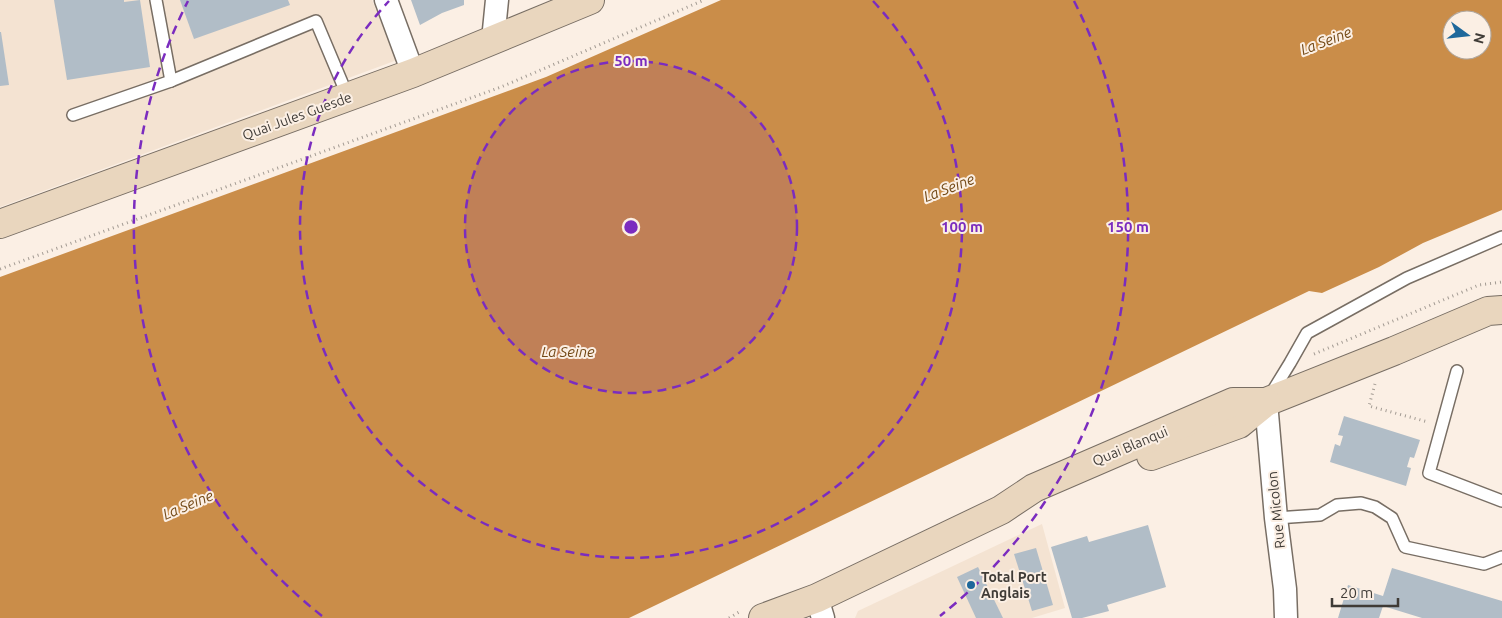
<svg xmlns="http://www.w3.org/2000/svg" width="1502" height="618" font-family="Ubuntu,sans-serif">
  <style>
    .built { fill: #f4e3d2 }
    .water { fill: #ca8d49; fill-rule: evenodd }
    .building { fill: #b1bdc7 }
    .lines { fill: none; stroke-linecap: round; stroke-linejoin: round }
    .lane-casing { stroke: #786e64; stroke-width: 14 }
    .street-casing { stroke: #786e64; stroke-width: 25 }
    .secondary-casing { stroke: #786e64; stroke-width: 30 }
    .path { stroke: #a39b93; stroke-width: 3; stroke-dasharray: 1 4; stroke-linecap: butt }
    .lane { stroke: #fff; stroke-width: 11 }
    .street { stroke: #fff; stroke-width: 22 }
    .secondary { stroke: #e9d6be; stroke-width: 28 }
    .ring { fill: none; stroke: #7b2cbf; stroke-width: 2.5; stroke-dasharray: 9 6 }
    .poi-dot { fill: #1e689b; stroke: #fbefe4; stroke-width: 2 }
    .labels { text-anchor: middle; stroke-width: 4; stroke-linejoin: round; paint-order: stroke }
    .street-label { font-size: 14px; fill: #3f3b36; stroke: #fbefe4 }
    .poi-label { font-size: 14px; font-weight: bold; fill: #3f3b36; stroke: #fbefe4; text-anchor: start }
    .water-label { font-size: 15px; font-style: italic; fill: #744a17; stroke: #fbefe4 }
    .centre { fill: #7b2cbf; stroke: #fbefe4; stroke-width: 2.5 }
    .ring-label { font-size: 15px; text-anchor: middle; font-weight: bold; fill: #7b2cbf; stroke: #fbefe4; stroke-width: 4; stroke-linejoin: round; paint-order: stroke }
  </style>
  <rect width="100%" height="100%" fill="#fbefe4"/>
  <!-- built -->
  <g class="built">
    <path d="M0 0H372L397 60 0 207Z"/>
    <path d="M1042 524 1065 608 1032 618H855L858 611Z"/>
  </g>
  <!-- water -->
  <path class="water" d="M721 0H1502V210L1423 243 1379 267 1322 293 1309 291 629 618H0V277L546 77ZM1452 20H1482V50H1452Z"/>
  <!-- building -->
  <g class="building">
    <path d="M54 0H124V2L140 0 150 67 67 80Z"/>
    <path d="M180 0H288L290 5 194 39Z"/>
    <path d="M411 0H464V5L442 13 420 25Z"/>
    <path d="M0 32H1L9 85 0 86Z"/>
    <path d="M1344 416 1420 440 1414 458 1410 457 1407 467 1411 468 1406 486 1330 462 1335 444 1340 446 1343 436 1338 435Z"/>
    <path d="M1148 525 1166 587 1107 605 1109 611 1082 618H1072L1051 547 1087 536 1089 542Z"/>
    <path d="M1036 548 1053 605 1032 611 1014 554Z"/>
    <path d="M978 567 1003 618H976L957 577Z"/>
    <path d="M1392 568 1502 601V618H1422L1383 606 1379 618H1338L1348 585 1383 596Z"/>
  </g>
  <g class="lines">
    <!-- lane casing -->
    <g class="lane-casing">
      <g id="lane">
        <path d="M156 0 171 81 316 21 348 97"/>
        <path d="M73 115 171 81"/>
        <path d="M1457 371 1429 473 1502 501"/>
        <path d="M1271 394 1290 363 1307 333 1407 278 1502 237"/>
        <path d="M1276 518 1320 515 1337 505 1361 503 1375 507 1392 518 1405 547 1484 564 1502 557"/>
      </g>
    </g>
    <!-- street casing -->
    <g class="street-casing">
      <g id="street">
        <path d="M386 0 413 73"/>
        <path d="M493 40 497 0"/>
        <path d="M1266 402 1276 518 1285 589 1286 618"/>
        <path d="M817 598 823 618"/>
      </g>
    </g>
    <!-- secondary casing -->
    <g class="secondary-casing">
      <g id="secondary">
        <path d="M0 224 413 73 590 0"/>
        <path d="M1151 456 1239 424 1266 402 1394 351 1488 311 1502 310"/>
        <path d="M763 618 817 598 1001 510 1034 488 1233 402H1266"/>
      </g>
    </g>
    <!-- path -->
    <g class="path">
      <path d="M0 269 501 87 704 0"/>
      <path d="M1314 354 1479 285 1502 282"/>
      <path d="M1375 384 1369 406 1428 422"/>
      <path d="M729 618 739 612"/>
    </g>
    <!-- lane -->
    <use href="#lane" class="lane"/>
    <!-- street -->
    <use href="#street" class="street"/>
    <!-- secondary -->
    <use href="#secondary" class="secondary"/>
  </g>
  <!-- distance rings -->
  <circle cx="631" cy="227" r="166" fill="#7b2cbf" fill-opacity=".12"/>
  <g class="ring">
    <circle cx="631" cy="227" r="166"/>
    <path d="M873 1A331 331 0 1 1 389 1"/>
    <path d="M322 616A497 497 0 0 1 188 1M1074 1A497 497 0 0 1 940 616"/>
  </g>
  <!-- markers -->
  <circle class="poi-dot" cx="971" cy="585" r="5"/>
  <g class="labels">
    <!-- street labels -->
    <g class="street-label">
      <text transform="translate(297 116) rotate(-20)" y="5">Quai Jules Guesde</text>
      <text transform="translate(1130 446) rotate(-23)" y="5">Quai Blanqui</text>
      <text transform="translate(1276 510) rotate(-96)" y="5">Rue Micolon</text>
    </g>
    <!-- poi labels -->
    <g class="poi-label">
      <text x="981" y="582">Total Port<tspan x="981" dy="16">Anglais</tspan></text>
    </g>
    <!-- water labels -->
    <g class="water-label">
      <text transform="translate(1326 41) rotate(-21)" y="5">La Seine</text>
      <text transform="translate(949 188) rotate(-21)" y="5">La Seine</text>
      <text x="568" y="357">La Seine</text>
      <text transform="translate(188 505) rotate(-23)" y="5">La Seine</text>
    </g>
  </g>
  <circle cx="631" cy="227" r="8" class="centre"/>
  <g class="ring-label">
    <text x="631" y="66">50 m</text>
    <text x="962" y="232">100 m</text>
    <text x="1128" y="232">150 m</text>
  </g>
  <!-- north arrow -->
  <g transform="translate(1467 35) rotate(105)"><circle r="24" fill="#fbefe4" stroke="#b0a79e"/>
  <path d="M0-4L9 19L0 12L-9 19Z" fill="#1e689b"/>
  <text y="-8" font-size="14" font-weight="bold" text-anchor="middle" fill="#3f3b36">N</text>
  </g>
  <!-- scale -->
  <path d="M1332 598v8h66v-8" fill="none" stroke="#3f3b36" stroke-width="2.5"/>
  <text x="1340" y="598" font-size="15" fill="#3f3b36" stroke="#fbefe4" stroke-width="4" paint-order="stroke">20 m</text>
</svg>
